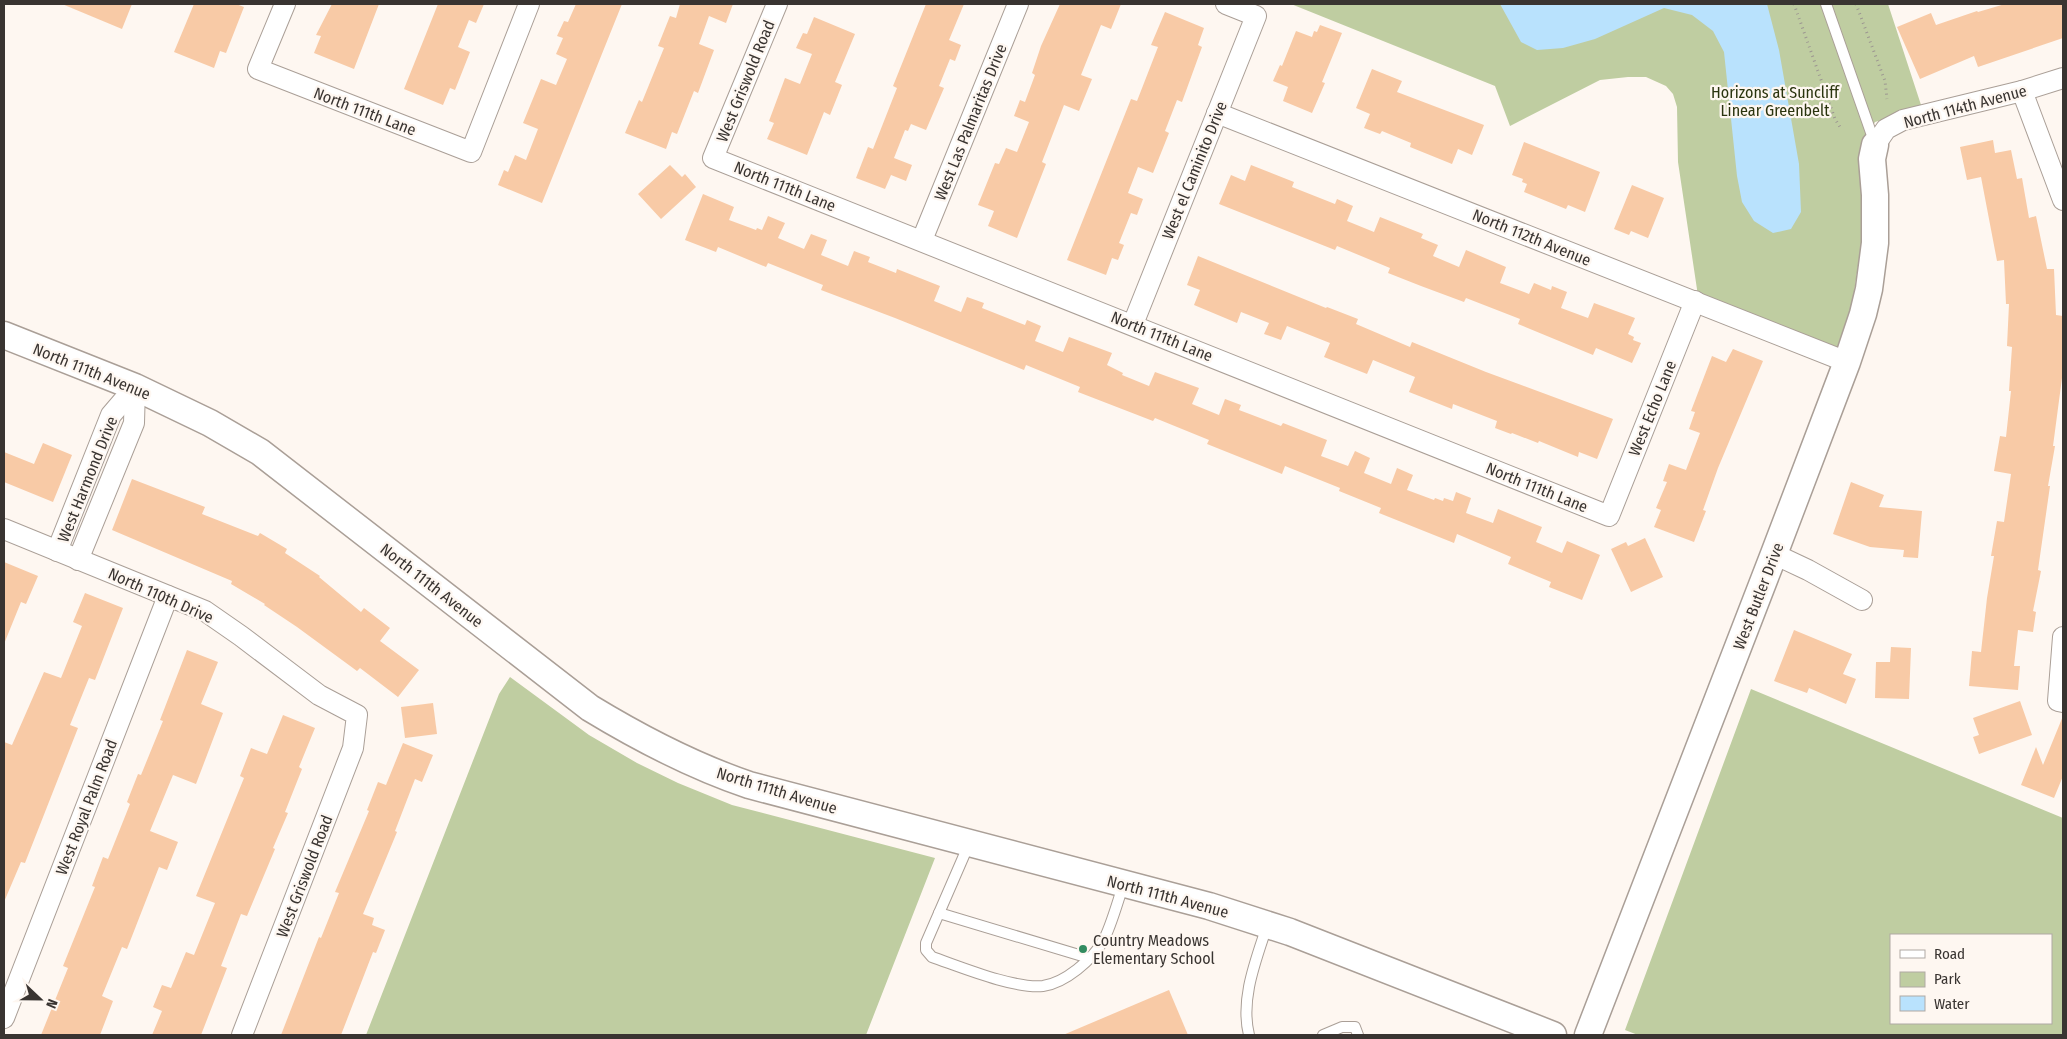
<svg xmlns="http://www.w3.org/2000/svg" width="2067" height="1039" font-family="'Fira Sans Condensed',sans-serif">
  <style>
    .green { fill: #bfcda1; fill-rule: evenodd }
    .water { fill: #b9e2fd }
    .building { fill: #f8caa6 }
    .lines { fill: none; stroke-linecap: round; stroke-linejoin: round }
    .service-casing { stroke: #aa9f97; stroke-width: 12 }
    .minor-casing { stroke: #aa9f97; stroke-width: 22 }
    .tertiary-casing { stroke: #aa9f97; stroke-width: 29 }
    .path { stroke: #9c9691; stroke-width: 3; stroke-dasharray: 1 4; stroke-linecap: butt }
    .service { stroke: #fff; stroke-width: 10 }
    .minor { stroke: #fff; stroke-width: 20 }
    .tertiary { stroke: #fff; stroke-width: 26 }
    .poi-dot { fill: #328b60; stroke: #fef7f1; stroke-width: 2 }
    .labels { text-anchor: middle; stroke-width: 4.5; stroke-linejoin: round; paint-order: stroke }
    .street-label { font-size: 16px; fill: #393431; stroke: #fef7f1 }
    .park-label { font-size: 16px; fill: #2a340e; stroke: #fef7f1 }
    .poi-label { font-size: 16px; fill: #393431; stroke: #fef7f1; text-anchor: start }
  </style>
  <rect width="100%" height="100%" fill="#fef7f1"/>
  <!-- green -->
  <g class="green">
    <path d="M1291 4H1888L1922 108 1875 122 1864 141 1865 221 1850 318 1840 352 1698 296 1678 162 1677 107 1673 94 1666 86 1646 77H1628L1600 80 1510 126 1495 86Z"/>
    <path d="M510 677 589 735 637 763 678 783 732 805 935 858 866 1035H366L499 694Z"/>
    <path d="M1751 689 2063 818V1035H1638L1625 1030ZM1891 935H2051V1023H1891Z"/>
  </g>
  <!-- water -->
  <path class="water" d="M1500 4H1767L1779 50 1799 164 1801 212 1791 229 1773 233 1754 221 1742 202 1737 176 1724 52 1713 31 1692 15 1664 8 1595 39 1563 48 1537 50 1521 42Z"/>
  <!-- building -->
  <g class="building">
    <path d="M62 4H132L122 29Z"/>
    <path d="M194 4H236L244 7 226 53 220 51 214 68 174 52Z"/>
    <path d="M332 4H379L354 69 314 53 321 36 316 35Z"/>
    <path d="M438 4H484L476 23 469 20 458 47 470 52 455 90 450 88 443 105 404 89Z"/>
    <path d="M576 4H622L542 203 498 185 504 170 508 172 515 155 526 160 538 129 523 123 541 79 556 85 567 59 556 54 563 38 557 36 564 21 568 22Z"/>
    <path d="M680 4H733L726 23 709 16 699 44 714 50 698 93 694 91 677 134 672 132 666 149 625 133 639 100 642 102 664 48 658 46 670 16 676 18Z"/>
    <path d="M926 4H964L949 40 961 45 955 61 950 59 939 86 944 88 926 130 911 124 908 131 905 130 894 158 912 165 906 181 891 175 885 189 856 178 868 147 873 149 897 88 893 86Z"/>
    <path d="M1060 4H1121L1111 29 1101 25 1081 75 1092 79 1079 111 1064 105 1042 162 1046 164 1017 238 988 226 994 211 978 205 995 163 999 164 1006 148 1017 152 1029 122 1014 116 1020 100 1025 102 1035 75 1032 73 1041 46Z"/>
    <path d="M2005 4H2063V38L1978 67 1974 56 1920 79 1897 27 1931 13 1936 25 1977 11 1978 12Z"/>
    <path d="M1165 12 1204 28 1198 45 1202 47 1182 102 1177 100 1165 131 1169 133 1153 173 1138 167 1128 193 1143 199 1137 215 1131 213 1119 243 1124 245 1118 260 1112 258 1106 275 1067 260 1131 99 1137 101 1158 47 1151 45Z"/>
    <path d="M814 17 855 34 835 82 842 85 830 115 824 112 807 155 767 139 774 123 769 121 785 78 800 84 812 54 796 48 803 33 807 34Z"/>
    <path d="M1320 25 1342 33 1322 82 1325 83 1312 113 1283 101 1288 87 1273 81 1280 65 1282 66 1296 31 1312 37 1314 31 1317 32Z"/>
    <path d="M1372 69 1402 81 1397 92 1484 125 1472 155 1458 149 1452 164 1410 147 1411 143 1382 131 1380 134 1364 128 1370 114 1356 108Z"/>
    <path d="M1993 140 1995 153 2011 150 2017 179 2022 178 2029 218 2036 216 2047 269H2054L2056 315 2063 316 2062 378 2053 446H2055L2048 486H2050L2038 570 2041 571 2033 611 2036 612 2033 632 2018 630 2014 666H2020L2018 690 1969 686 1972 651 1981 652 1987 598 1994 556H1991L1997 521 2004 522 2011 474 1994 471 2000 436 2006 437 2011 391H2009L2012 347 2007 346 2009 304H2006L2004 260 1997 261 1981 177 1967 180 1960 147Z"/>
    <path d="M1524 142 1600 172 1585 212 1568 205 1566 209 1524 192 1527 184 1522 182 1523 179 1512 175Z"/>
    <path d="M670 165 682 177 685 174 696 187 661 219 638 194Z"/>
    <path d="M1251 165 1294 182 1292 187 1335 204 1337 199 1353 206 1347 221 1374 232 1380 217 1423 234 1421 238 1438 245 1433 256 1459 267 1466 250 1506 267 1500 283 1529 294 1534 283 1551 290 1552 286 1567 292 1561 308 1588 318 1594 303 1635 318 1628 334 1634 337 1633 340 1641 343 1632 363 1596 348 1593 355 1518 324 1520 319 1466 298 1464 302 1421 286 1388 273 1390 268 1337 246 1335 250 1219 204 1231 175 1245 181Z"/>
    <path d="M1632 185 1664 198 1648 238 1631 231 1629 235 1614 229Z"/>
    <path d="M703 194 734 207 729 220 756 230 757 228 762 230 768 216 785 223 778 238 804 249 811 234 827 240 821 255 848 266 854 251 870 257 868 262 896 273 897 269 940 286 934 301 961 312 967 297 984 303 982 308 1025 325 1027 320 1041 326 1035 341 1063 352 1069 337 1112 353 1107 365 1123 373 1122 375 1149 386 1155 372 1199 388 1192 404 1219 415 1225 399 1241 405 1239 410 1281 426 1283 423 1327 440 1321 456 1348 466 1355 451 1370 458 1364 473 1391 484 1397 468 1413 475 1407 490 1434 500 1435 498 1443 501 1444 498 1453 501 1456 492 1471 498 1466 513 1493 523 1498 509 1542 527 1536 542 1562 553 1567 541 1600 555 1582 600 1549 587 1551 582 1508 564 1511 557 1457 534 1454 543 1379 513 1381 508 1339 491 1340 488 1285 466 1282 474 1207 444 1209 440 1155 418 1153 421 1078 392 1080 387 1026 365 1024 370 895 318 821 290 823 285 768 263 766 267 718 247 716 252 685 240Z"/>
    <path d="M1198 256 1326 308 1327 307 1358 319 1356 324 1410 347 1412 342 1486 372 1613 419 1597 459 1579 452 1578 457 1539 441 1538 443 1512 433 1511 434 1495 428 1497 421 1453 404 1452 409 1409 392 1415 377 1373 360 1367 374 1324 357 1330 343 1287 326 1281 340 1264 334 1269 323 1241 312 1237 323 1194 305 1200 290 1187 285Z"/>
    <path d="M1733 349 1763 361 1718 468 1703 510 1706 511 1694 542 1654 527 1661 510 1656 508 1667 482 1663 481 1669 464 1686 470 1700 433 1689 429 1695 412 1691 411 1712 356 1726 362Z"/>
    <path d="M43 443 72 455 53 502 4 482V452L34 464Z"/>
    <path d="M132 479 205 507 202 514 258 536 260 533 287 549 285 553 320 576 319 577 361 612 364 608 390 628 380 641 419 670 398 697 360 668 357 671 297 627 264 605 265 604 231 584 232 581 112 530Z"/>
    <path d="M1851 482 1884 495 1879 507 1922 511 1918 558 1903 557 1904 550 1870 547 1833 534Z"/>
    <path d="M1645 538 1663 577 1631 592 1611 549 1626 542 1628 546Z"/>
    <path d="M4 562 38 576 26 604 21 602 4 644Z"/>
    <path d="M85 593 123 608 95 680 89 678 70 725 78 728 25 863 21 862 4 902V742L12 745 44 672 61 678 82 626 73 622Z"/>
    <path d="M1794 630 1852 654 1843 674 1856 679 1846 704 1809 688 1807 693 1774 681Z"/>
    <path d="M1891 647 1911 648 1909 699 1875 698 1876 662H1890Z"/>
    <path d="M187 650 218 662 201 704 223 713 196 784 173 775 150 831 178 842 167 870 159 867 127 949 122 947 102 996 113 1001 100 1035H41L68 968 63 966 95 887 92 886 103 857 108 859 130 804 127 802 138 774 141 775 163 721 160 720Z"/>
    <path d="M2020 701 2032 735 1979 754 1973 737 1979 735 1973 718Z"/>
    <path d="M433 703 437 734 405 738 401 707Z"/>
    <path d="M283 715 315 728 299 767 302 769 285 812 288 813 273 848 275 849 247 916 241 914 221 966 227 968 201 1035H152L162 1011 153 1007 162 985 171 988 186 952 194 955 215 903 196 896 244 778 240 776 251 748 267 754Z"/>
    <path d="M2063 716V776L2054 798 2021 785 2036 747 2043 765Z"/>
    <path d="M403 743 433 755 422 782 415 779 395 831 397 832 363 914 374 918 372 925 385 930 376 953 373 952 341 1035H281L319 937 321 938 339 893 335 892 369 811 367 810 378 782 386 785Z"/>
    <path d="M1169 990 1188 1035H1063Z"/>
  </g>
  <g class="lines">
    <!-- service casing -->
    <g class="service-casing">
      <g id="service">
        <path d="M1826 4 1875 144"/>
        <path d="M969 844 926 943V950L932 957C961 967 1014 989 1043 986 1065 983 1092 960 1103 941 1111 927 1118 900 1124 883"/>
        <path d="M939 913 1089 958"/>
        <path d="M1249 1035C1240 999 1256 960 1267 926"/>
        <path d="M1323 1035 1342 1027H1355L1358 1035"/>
      </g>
    </g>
    <!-- minor casing -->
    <g class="minor-casing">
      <g id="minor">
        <path d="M285 4 258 69 471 152 529 4"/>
        <path d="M777 4 713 158 1609 516 1695 301"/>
        <path d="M2022 91 2063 200"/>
        <path d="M1217 113 1847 362"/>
        <path d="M1875 145 1886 129 1903 120 2022 91 2063 78"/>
        <path d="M922 240 1018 4"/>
        <path d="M1133 324 1256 16 1226 4"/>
        <path d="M4 529 205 611 241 636 319 695 357 715 353 748 242 1035"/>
        <path d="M57 551 111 415 135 387"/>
        <path d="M1774 554 1808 570 1862 600"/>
        <path d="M78 560 134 423 135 387"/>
        <path d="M2063 637 2058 701 2063 702"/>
        <path d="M4 1018 168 596"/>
      </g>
    </g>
    <!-- tertiary casing -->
    <g class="tertiary-casing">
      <g id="tertiary">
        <path d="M4 335 135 387 210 423 260 452 590 708C641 739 693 766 749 785L1209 906 1290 932 1553 1035"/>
        <path d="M1588 1035 1774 554 1847 362 1863 314 1869 289 1875 243V195L1872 159 1875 145"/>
      </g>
    </g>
    <!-- path -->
    <g class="path">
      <path d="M1794 4 1835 119 1840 127"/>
      <path d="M1856 4 1885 81 1887 99"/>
    </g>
    <!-- service -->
    <use href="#service" class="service"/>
    <!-- minor -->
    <use href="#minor" class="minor"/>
    <!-- tertiary -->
    <use href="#tertiary" class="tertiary"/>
  </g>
  <!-- markers -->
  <circle class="poi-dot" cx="1083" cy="949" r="5"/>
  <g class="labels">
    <!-- street labels -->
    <g class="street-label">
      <text transform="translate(745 81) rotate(-68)" y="6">West Griswold Road</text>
      <text transform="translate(1965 106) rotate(-15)" y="6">North 114th Avenue</text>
      <text transform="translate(365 111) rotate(21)" y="6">North 111th Lane</text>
      <text transform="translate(970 122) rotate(-68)" y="6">West Las Palmaritas Drive</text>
      <text transform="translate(1194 170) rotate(-68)" y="6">West el Caminito Drive</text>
      <text transform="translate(785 186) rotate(22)" y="6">North 111th Lane</text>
      <text transform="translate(1532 237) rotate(22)" y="6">North 112th Avenue</text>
      <text transform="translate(1162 336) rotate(22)" y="6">North 111th Lane</text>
      <text transform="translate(92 371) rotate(22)" y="6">North 111th Avenue</text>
      <text transform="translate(1652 408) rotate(-68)" y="6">West Echo Lane</text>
      <text transform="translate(87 479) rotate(-68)" y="6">West Harmond Drive</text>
      <text transform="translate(1537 487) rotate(22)" y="6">North 111th Lane</text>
      <text transform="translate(432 585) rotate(38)" y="6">North 111th Avenue</text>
      <text transform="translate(161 595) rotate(24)" y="6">North 110th Drive</text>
      <text transform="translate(1758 596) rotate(-69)" y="6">West Butler Drive</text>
      <text transform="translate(777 790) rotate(17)" y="6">North 111th Avenue</text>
      <text transform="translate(86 807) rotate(-69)" y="6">West Royal Palm Road</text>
      <text transform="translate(304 876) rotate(-69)" y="6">West Griswold Road</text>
      <text transform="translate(1168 896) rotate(15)" y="6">North 111th Avenue</text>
    </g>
    <!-- park labels -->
    <g class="park-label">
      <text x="1775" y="98">Horizons at Suncliff<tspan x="1775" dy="18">Linear Greenbelt</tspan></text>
    </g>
    <!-- poi labels -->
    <g class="poi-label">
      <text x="1093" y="946">Country Meadows<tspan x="1093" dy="18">Elementary School</tspan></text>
    </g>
  </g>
  <!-- border -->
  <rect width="2067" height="1039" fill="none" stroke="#393431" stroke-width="10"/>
  <!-- legend -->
  <rect x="1890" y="934" width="162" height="90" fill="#fef7f1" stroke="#afa9a4"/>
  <rect x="1900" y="950" width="25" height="8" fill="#ffffff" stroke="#afa9a4"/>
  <text x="1934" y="959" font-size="15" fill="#393431">Road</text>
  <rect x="1900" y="972" width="25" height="15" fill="#bfcda1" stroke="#afa9a4"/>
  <text x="1934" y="984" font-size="15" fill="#393431">Park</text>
  <rect x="1900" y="996" width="25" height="15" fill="#b9e2fd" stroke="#afa9a4"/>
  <text x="1934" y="1009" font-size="15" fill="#393431">Water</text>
  <!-- north arrow -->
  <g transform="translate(40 999) rotate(112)" stroke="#fef7f1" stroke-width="4" paint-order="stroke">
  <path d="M0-4L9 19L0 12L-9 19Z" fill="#393431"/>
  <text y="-8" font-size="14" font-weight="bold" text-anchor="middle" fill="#393431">N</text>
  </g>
</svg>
